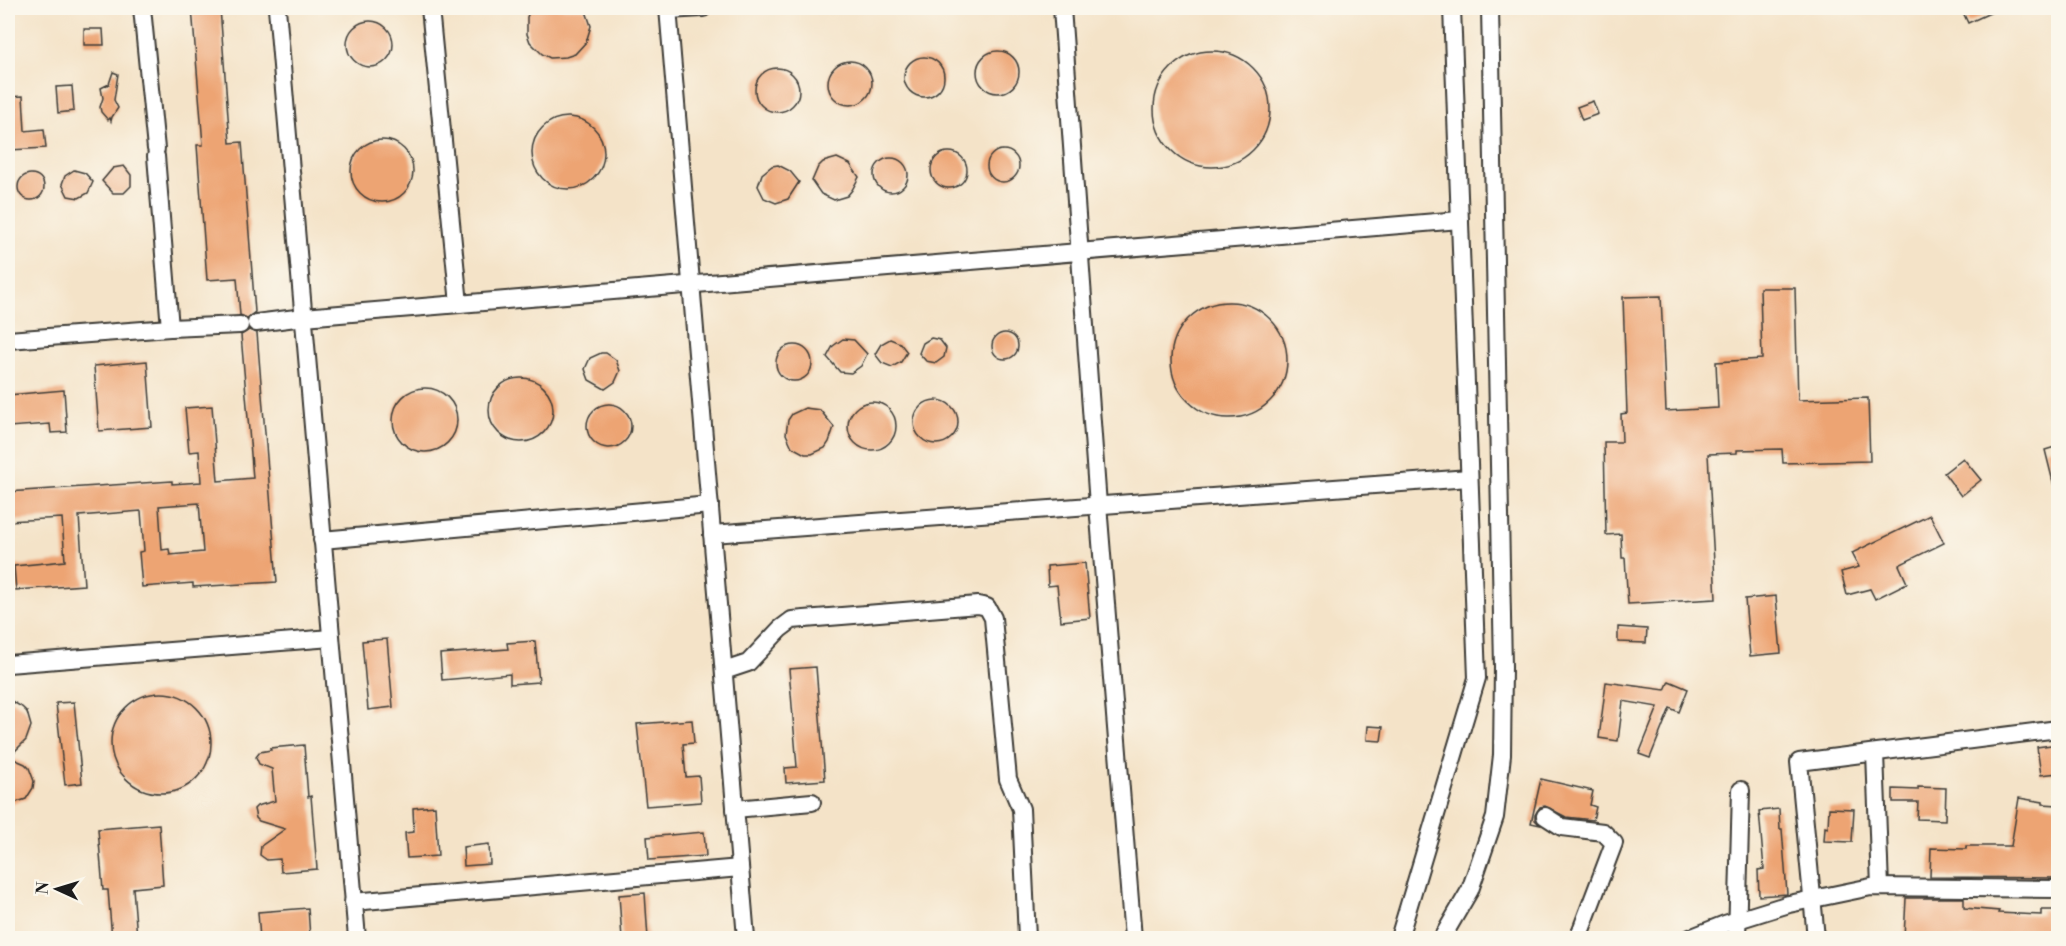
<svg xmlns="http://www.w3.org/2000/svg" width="2066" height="946" font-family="'Libre Bodoni',serif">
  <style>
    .building { fill: #eda473; fill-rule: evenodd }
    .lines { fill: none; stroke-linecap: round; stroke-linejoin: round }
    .minor-casing { stroke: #3c3a36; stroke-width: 20 }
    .minor { stroke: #fff; stroke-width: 16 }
  </style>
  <rect width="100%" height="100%" fill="#fbf7ec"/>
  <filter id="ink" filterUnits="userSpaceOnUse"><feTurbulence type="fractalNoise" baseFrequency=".0167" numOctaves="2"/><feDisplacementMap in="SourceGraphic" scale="12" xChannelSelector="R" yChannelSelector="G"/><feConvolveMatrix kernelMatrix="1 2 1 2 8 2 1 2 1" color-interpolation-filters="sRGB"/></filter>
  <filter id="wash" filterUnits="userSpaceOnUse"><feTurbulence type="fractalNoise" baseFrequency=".008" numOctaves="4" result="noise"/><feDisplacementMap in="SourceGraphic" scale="24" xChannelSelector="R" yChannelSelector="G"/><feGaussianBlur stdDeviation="1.35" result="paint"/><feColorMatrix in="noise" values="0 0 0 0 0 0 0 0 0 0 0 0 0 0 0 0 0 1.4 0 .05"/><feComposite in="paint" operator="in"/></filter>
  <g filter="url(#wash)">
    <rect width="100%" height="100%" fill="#f4e3c8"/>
    <g id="blocks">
      <!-- building -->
      <g class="building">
        <path d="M192 8H220L230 143 242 142 255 312 247 318 240 315 237 278 207 280 197 145H203Z"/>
        <path d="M531 8H585L591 26 586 42 575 54 566 57 550 58 542 54 530 42 527 34V17Z"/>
        <path d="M1961 8H2001L1968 23Z"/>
        <circle cx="370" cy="44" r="23"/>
        <path d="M84 29H103L104 45H84Z"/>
        <circle cx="998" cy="72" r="21"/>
        <circle cx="1212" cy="109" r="58"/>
        <circle cx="924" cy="77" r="20"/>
        <circle cx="850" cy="83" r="22"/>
        <circle cx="777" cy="90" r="22"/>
        <path d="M113 72 118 74 114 100 118 108 112 117 111 121 110 118 108 120 101 112 100 107 103 98 101 88 109 84Z"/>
        <path d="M72 86 74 111 58 113 56 87Z"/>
        <path d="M23 96 25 131 44 129 46 148 9 150 8 97Z"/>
        <path d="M1593 101 1598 114 1582 120 1577 107Z"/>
        <circle cx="568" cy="153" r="36"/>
        <circle cx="382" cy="171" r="31"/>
        <circle cx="1003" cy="166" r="16"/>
        <circle cx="949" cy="170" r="18"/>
        <circle cx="891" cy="175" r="17"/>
        <path d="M837 158 850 164 859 177 852 190 847 196 834 200 821 194 812 181 818 167 823 162Z"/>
        <path d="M778 165 790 171 799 182 788 199 776 203 764 198 758 186 762 174 772 166Z"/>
        <path d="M124 166 131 175V186L124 193H113L102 181 113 168Z"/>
        <path d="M74 170 85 173 93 182 88 193 79 198 68 196 62 184 65 176Z"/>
        <circle cx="31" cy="187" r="13"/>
        <path d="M1760 288H1795L1798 400 1868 398 1870 461 1783 463 1782 449 1737 450V453L1708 454 1716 599 1628 604 1625 558H1622L1621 534 1606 535 1604 442H1622L1621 414 1627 413 1623 297 1661 296 1666 411 1718 408 1716 362 1762 359Z"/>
        <circle cx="1229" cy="360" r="58"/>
        <path d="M249 330 257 333 277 582 193 587V583L142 587 139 552 144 551 141 511 79 516 84 585 16 590 14 566 65 561 62 518 8 521V492L172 481V484L201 482 199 451 189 452 185 408 212 406 218 481 253 478 241 335ZM199 503 203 552 170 555 169 549 162 550 159 506Z"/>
        <circle cx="1005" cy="346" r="13"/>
        <path d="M931 338 940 340 946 348 944 357 936 363 926 361 919 353 923 343Z"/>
        <path d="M843 339 854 340 867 354 861 366 851 373 840 372 827 357 833 346Z"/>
        <path d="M890 339 900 343 907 352 901 362 892 367 882 363 875 354 881 344Z"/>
        <circle cx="794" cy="363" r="18"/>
        <path d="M601 353H606L616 360 620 371 615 382 605 389 589 380 585 369 590 358Z"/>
        <path d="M147 361 152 427 99 431 94 366Z"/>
        <circle cx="521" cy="410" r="32"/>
        <circle cx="425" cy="420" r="32"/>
        <path d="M64 390 67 432 51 433 50 424 8 427V395Z"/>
        <circle cx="936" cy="422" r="22"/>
        <circle cx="872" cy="426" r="24"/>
        <circle cx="609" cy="426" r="22"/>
        <path d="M805 408 820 410 834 427 829 442 825 448 812 454H805L792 447 786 434 788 420 792 414Z"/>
        <path d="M2058 446V486H2054L2045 450Z"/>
        <path d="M1963 458 1981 480 1961 496 1944 473Z"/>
        <path d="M1930 515 1944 543 1899 565 1907 583 1875 599 1870 589 1847 595 1841 572 1859 567 1852 553Z"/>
        <path d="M1085 563 1090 618 1061 621 1057 585 1048 586 1047 566Z"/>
        <path d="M1776 596 1781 653 1750 656 1745 599Z"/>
        <path d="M1618 627 1647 629 1646 643 1618 642Z"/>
        <path d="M387 639 393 707 368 710 362 641Z"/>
        <path d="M535 641 539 682 510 684V674L442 680 440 654 508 649 507 643Z"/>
        <path d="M816 667 825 780 786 783 785 768 797 767 789 669Z"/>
        <path d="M1669 681 1688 689 1679 712 1670 708 1650 758 1639 754 1658 707 1623 701 1618 741 1599 738 1606 682 1665 690Z"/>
        <circle cx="161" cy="743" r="50"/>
        <path d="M8 699 22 707 27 712 31 726 26 740 9 757 25 764 29 768 34 781 33 788 26 799 8 805Z"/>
        <path d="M74 702 82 783 65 785 56 703Z"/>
        <path d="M692 720 694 743 683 744 686 777 699 776 701 802 646 806 637 724Z"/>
        <path d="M1368 726 1383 727 1381 741 1367 740Z"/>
        <path d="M2058 744V773L2041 775 2037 747Z"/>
        <path d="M304 745 308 797 311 796 317 869 281 872 280 859 267 860 260 855 261 846 285 829 259 821 256 818 254 809 257 806 275 801 272 769 259 764 256 757 260 752 271 750 270 748Z"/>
        <path d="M1541 779 1593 791 1590 805 1596 807 1593 820 1566 817 1545 806 1540 807 1535 815V820L1540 825 1531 823Z"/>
        <path d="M1918 787 1946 788 1945 820 1917 819 1918 802H1893V789L1918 790Z"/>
        <path d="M2019 798 2043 802V804L2058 805V878L1930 877 1931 848 1966 849V846H2011Z"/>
        <path d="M435 806 438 856 407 858 405 833 414 832 413 808Z"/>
        <path d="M1829 808 1854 809 1852 842 1824 841 1825 827 1828 828Z"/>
        <path d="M1779 809 1780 829H1782L1787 894 1759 896 1758 870 1764 869 1759 811Z"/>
        <path d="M159 824 163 885 133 888 137 937 112 939 108 890H103L98 829Z"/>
        <path d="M704 832 706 856 649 860 647 837Z"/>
        <path d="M489 844 490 864 464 866 463 847Z"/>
        <path d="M645 893 648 939H622L619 895Z"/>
        <path d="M1906 898H1964V908L1999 911 1998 913 2041 915V910H2058V939L1904 938Z"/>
        <path d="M308 908 310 938 260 939 258 912Z"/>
      </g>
    </g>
  </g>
  <g filter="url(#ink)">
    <use href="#blocks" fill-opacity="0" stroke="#3c3a36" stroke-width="1.5"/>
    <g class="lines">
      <!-- minor casing -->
      <g class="minor-casing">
        <g id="minor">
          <path d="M142 8 156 149"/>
          <path d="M277 8 357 938"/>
          <path d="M430 8 459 304"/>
          <path d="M668 8 746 938"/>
          <path d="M1062 8 1098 505 1133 938"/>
          <path d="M668 10 703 8"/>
          <path d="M156 156 170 328"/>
          <path d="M256 323 304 317 1460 220"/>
          <path d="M8 340 170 328 240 325"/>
          <path d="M712 534 1469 478"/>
          <path d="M322 540 710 505"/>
          <path d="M8 664 331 638"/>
          <path d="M724 671 748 663 780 629 792 620 978 605 987 607 993 618 1008 779 1021 809 1027 938"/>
          <path d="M1875 753 1880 887"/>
          <path d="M735 809 812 802"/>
          <path d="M1545 816 1562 827 1603 832 1614 843 1578 938"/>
          <path d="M353 902 740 868"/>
          <path d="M1399 938 1477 678 1452 8"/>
          <path d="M1442 938 1470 890 1495 817 1502 755 1503 667 1490 8"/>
          <path d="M1690 938 1725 924 1789 904 1871 887 2058 889"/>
          <path d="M1737 938 1741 790"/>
          <path d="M1816 938 1799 762 2058 729"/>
        </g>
      </g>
      <!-- minor -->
      <use href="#minor" class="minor"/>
    </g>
  </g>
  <!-- margin -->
  <rect width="2066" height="946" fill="none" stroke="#fbf7ec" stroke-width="30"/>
  <!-- north arrow -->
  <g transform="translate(57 889) rotate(274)" stroke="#fbf7ec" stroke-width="4.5" paint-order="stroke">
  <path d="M0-4.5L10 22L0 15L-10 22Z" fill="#1c1c1c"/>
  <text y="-9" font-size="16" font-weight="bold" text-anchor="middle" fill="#1c1c1c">N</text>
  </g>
</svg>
